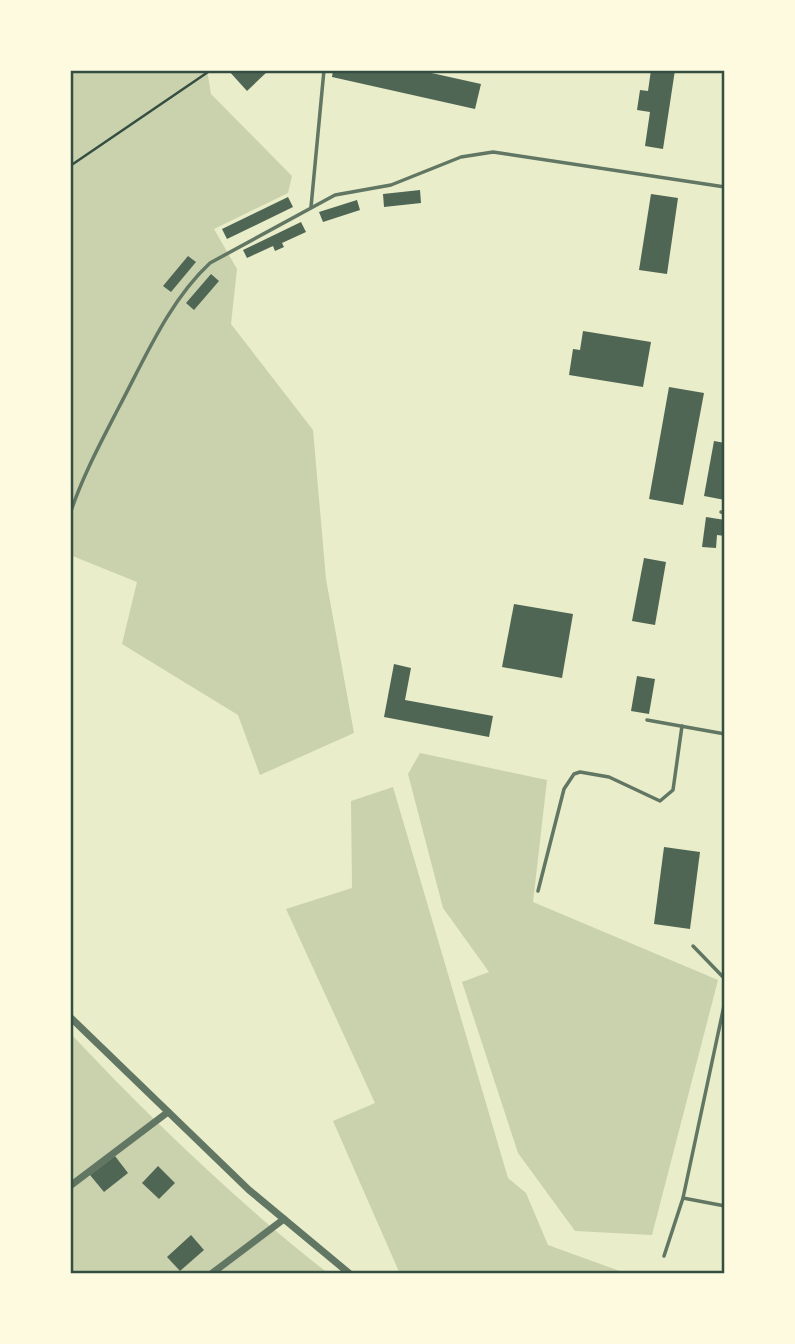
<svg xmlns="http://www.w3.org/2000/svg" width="795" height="1344" font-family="'Fira Sans',sans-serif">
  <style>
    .green { fill: #cad2ad }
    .building { fill: #4f6655 }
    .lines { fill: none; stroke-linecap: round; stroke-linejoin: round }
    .path { stroke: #344e41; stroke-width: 2.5 }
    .service { stroke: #617663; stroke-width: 3.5 }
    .minor { stroke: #617663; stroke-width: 7 }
    .neatline { fill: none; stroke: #344e41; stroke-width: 2.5 }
  </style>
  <rect width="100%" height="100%" fill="#e9edc9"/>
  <!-- green -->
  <g class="green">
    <path d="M70 70H207L211 94 292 176 288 193 214 229 237 269 231 324 313 430 326 579 354 733 260 775 238 715 122 644 137 582 70 555Z"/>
    <path d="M420 753 547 780 533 902 718 980 652 1235 575 1231 518 1153 462 982 489 972 443 908 408 774Z"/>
    <path d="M393 787 508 1178 526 1193 548 1245 628 1274H400L333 1121 375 1103 286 909 352 888 351 801Z"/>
    <path d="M70 1033C147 1115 240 1205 329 1274H70Z"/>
  </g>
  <!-- building -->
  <g class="building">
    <path d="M228 70H269L247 91Z"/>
    <path d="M333 70H418L481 84 475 109 332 77Z"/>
    <path d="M651 70H675L663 149 645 146 650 112 637 110 640 90 648 91Z"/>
    <path d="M420 190 421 203 384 207 383 194Z"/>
    <path d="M651 194 678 198 667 274 639 270Z"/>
    <path d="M288 197 293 207 227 239 222 229Z"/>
    <path d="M357 200 360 210 323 222 319 212Z"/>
    <path d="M301 222 306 232 282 243 284 247 275 251 273 246 247 258 243 250Z"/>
    <path d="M188 256 196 262 171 292 163 286Z"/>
    <path d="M211 274 219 281 194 310 186 303Z"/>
    <path d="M583 331 651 342 643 387 569 375 573 349 580 350Z"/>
    <path d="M669 387 704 393 683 505 649 499Z"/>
    <path d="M714 441 725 443V500L704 496Z"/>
    <path d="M706 517 725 520V536L717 535 716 548 702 547Z"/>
    <path d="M644 558 666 562 655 625 632 621Z"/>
    <path d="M514 604 573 614 562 678 502 667Z"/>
    <path d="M394 664 411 668 405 700 493 716 489 737 384 717Z"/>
    <path d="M637 676 655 679 649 714 631 711Z"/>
    <path d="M664 847 700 852 690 929 654 924Z"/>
    <path d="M115 1156 128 1173 104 1192 90 1175Z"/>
    <path d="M158 1166 175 1183 159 1199 142 1183Z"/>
    <path d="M191 1235 204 1250 180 1271 167 1257Z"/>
  </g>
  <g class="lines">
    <!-- path -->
    <path class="path" d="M70 166 211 70"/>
    <!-- service -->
    <g class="service">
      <path d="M311 207 324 70"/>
      <path d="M721 512 725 513"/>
      <path d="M70 514C82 477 101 442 119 407 145 358 169 301 210 263L335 195 391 185 461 157 493 152 725 187"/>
      <path d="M647 720 725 734"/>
      <path d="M538 891 564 789 574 774 580 772 609 777 660 801 673 790 682 726"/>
      <path d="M693 946 725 979"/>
      <path d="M725 1001 683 1198 725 1206"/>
      <path d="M664 1256 683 1198"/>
    </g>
    <!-- minor -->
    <g class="minor">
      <path d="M70 1017 249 1190 350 1274"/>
      <path d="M70 1186 168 1112"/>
      <path d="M211 1274 284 1219"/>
    </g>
  </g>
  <!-- border -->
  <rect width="795" height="1344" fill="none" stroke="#fefae0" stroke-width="144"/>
  <rect x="72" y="72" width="651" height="1200" class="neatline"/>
</svg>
